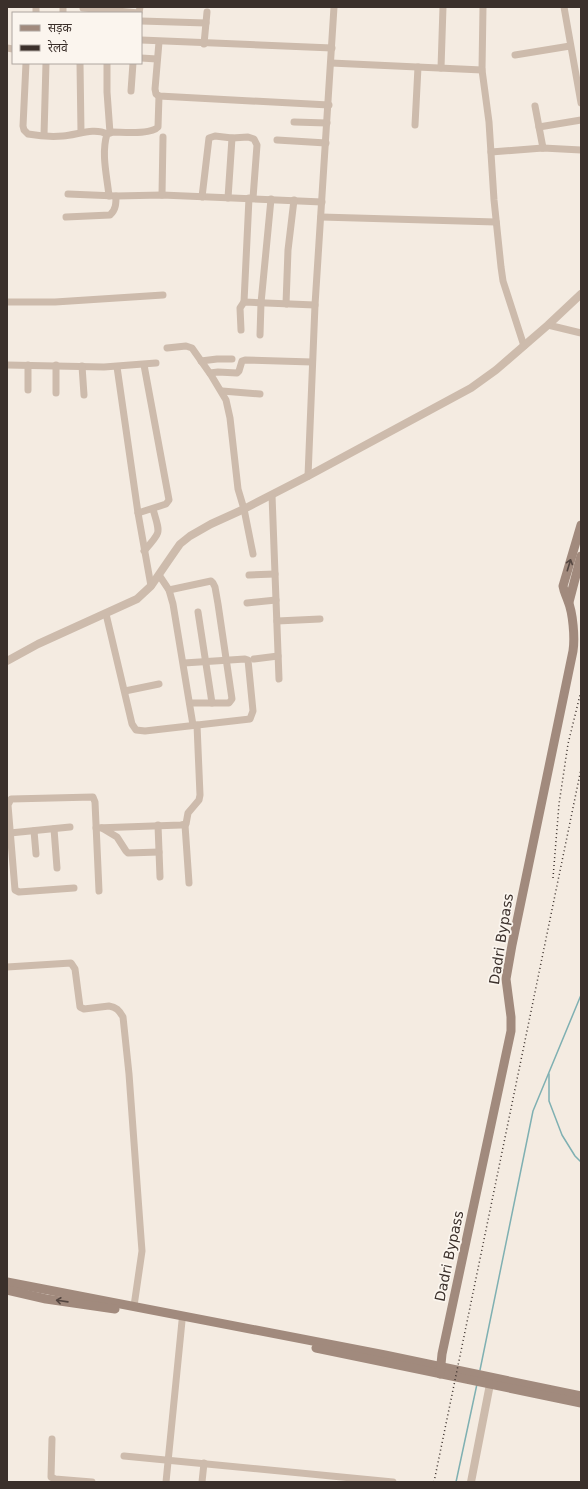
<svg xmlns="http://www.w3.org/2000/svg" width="588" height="1489" font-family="'DejaVu Sans','Noto Sans Devanagari',sans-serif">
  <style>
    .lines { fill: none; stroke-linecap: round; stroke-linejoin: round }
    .stream { stroke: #7fb0b2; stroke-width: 1.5 }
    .minor { stroke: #cdbbac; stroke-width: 7 }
    .tertiary { stroke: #cdbbac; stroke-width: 8 }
    .secondary { stroke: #a18a7d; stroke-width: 9 }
    .rail { stroke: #3b302b; stroke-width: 1.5; stroke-dasharray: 1 3; stroke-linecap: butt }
    .oneway { stroke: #544640 }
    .labels { text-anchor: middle; stroke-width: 3.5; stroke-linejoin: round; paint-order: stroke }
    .street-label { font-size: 14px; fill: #3b302b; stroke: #fbf5ee }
  </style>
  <rect width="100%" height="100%" fill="#f4ebe1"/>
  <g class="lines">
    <!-- stream -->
    <g class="stream">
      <path d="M549 1074V1101L562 1135 575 1156 581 1162"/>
      <path d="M480 1370 533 1111 581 995"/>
      <path d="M456 1482 477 1384"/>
    </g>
    <!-- minor -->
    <g class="minor">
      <path d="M483 7 482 70 489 122 494 200 501 267 503 281 524 346"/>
      <path d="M564 7 581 103"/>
      <path d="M83 8 139 13 140 7"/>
      <path d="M36 13V7"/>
      <path d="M63 13V7"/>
      <path d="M141 21 206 23"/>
      <path d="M141 40 332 48"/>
      <path d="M159 42 155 89 156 94 159 96 329 105"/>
      <path d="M204 44 207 12"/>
      <path d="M7 48 13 49"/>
      <path d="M515 55 570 46"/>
      <path d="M141 58 157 59"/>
      <path d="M26 63 23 126 24 130 28 134C39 136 52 137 63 136 77 135 94 127 107 134"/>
      <path d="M80 63 81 132"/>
      <path d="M107 63V92L110 133"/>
      <path d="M331 63 482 70"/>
      <path d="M441 68 443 7"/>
      <path d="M131 91 133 63"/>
      <path d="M535 106 543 148"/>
      <path d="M294 122 327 123"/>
      <path d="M415 125 418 67"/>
      <path d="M539 127 581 120"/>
      <path d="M44 135 46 63"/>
      <path d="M277 140 326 143"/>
      <path d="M491 152 543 148 581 150"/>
      <path d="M68 194 116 196 162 195 322 202"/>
      <path d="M162 195 163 137"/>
      <path d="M109 196C107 176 101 154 107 134L112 132C123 132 151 135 158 127L159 96"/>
      <path d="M202 197 209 138 215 136 232 138 248 137 254 139 257 145 253 198"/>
      <path d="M228 198 232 138"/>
      <path d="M66 217 110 215C116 210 116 203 116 196"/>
      <path d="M321 217 496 222"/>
      <path d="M7 302H55L163 295"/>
      <path d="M244 302 249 198"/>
      <path d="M286 304 288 250 294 200"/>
      <path d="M548 325 581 333"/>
      <path d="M241 330 240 308 244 302 315 305"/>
      <path d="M260 335 261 303 271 199"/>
      <path d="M167 348 186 346 192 348 211 375 226 400 230 418 238 489 244 509 253 554"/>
      <path d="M201 361 217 359H232"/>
      <path d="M7 365 104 367 156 363"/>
      <path d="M82 366 84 395"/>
      <path d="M117 367 138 513 151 586"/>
      <path d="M210 373 218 372 237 373 239 371 242 361 245 360 312 362"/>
      <path d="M28 390V365"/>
      <path d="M222 391 260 394"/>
      <path d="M56 393V365"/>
      <path d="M308 476 315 305 334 7"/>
      <path d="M272 495 279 679"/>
      <path d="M138 513 166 504 169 500 144 365"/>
      <path d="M144 551C162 531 160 534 153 509"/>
      <path d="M159 575 169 590 173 604 193 725"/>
      <path d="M249 575 275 574"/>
      <path d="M169 590 211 581 213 583 215 587 218 604 232 699 229 703H190"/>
      <path d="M247 603 276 600"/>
      <path d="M198 612 212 703"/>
      <path d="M106 614 132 724 136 730 145 731 250 719 253 711 248 660 245 659 184 663"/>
      <path d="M277 621 320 619"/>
      <path d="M254 659 278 656"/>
      <path d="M125 691 159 684"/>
      <path d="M158 825 160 877"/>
      <path d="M185 825 189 883"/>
      <path d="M96 828 181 825 186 824 188 813 199 800 200 795 197 725"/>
      <path d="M102 828 117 837 126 851 128 853 159 852"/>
      <path d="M54 829 57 868"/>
      <path d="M34 831 36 854"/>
      <path d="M10 833 70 827"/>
      <path d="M74 888 19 892 15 890 8 805 11 799 93 797 95 802 99 891"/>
      <path d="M7 967 71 963 75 969 80 1007 84 1009 109 1006C116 1007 119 1010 123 1017L129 1074 141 1238 142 1251 134 1306"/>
      <path d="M52 1439 51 1477 55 1479 92 1482"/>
      <path d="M124 1456 393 1482"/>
      <path d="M166 1482 182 1321"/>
      <path d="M202 1482 204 1463"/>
    </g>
    <!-- tertiary -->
    <g class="tertiary">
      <path d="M7 661 38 644 137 599 151 586 173 554 180 544 190 536 211 524 244 509 308 476 471 388 496 370 548 325 581 294"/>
      <path d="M471 1482 491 1379"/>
    </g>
    <!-- secondary -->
    <g class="secondary">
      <path d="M569 602 581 556"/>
      <path d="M7 1282 385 1355 581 1396"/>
      <path d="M7 1290 46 1299 115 1309"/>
      <path d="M316 1348 581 1403"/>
      <path d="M440 1374 442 1354 511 1031V1017L506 979 512 945 573 651C575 638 573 613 568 601 566 595 564 592 563 586L581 525"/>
    </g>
    <!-- rail -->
    <g class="rail">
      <path d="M553 878 559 804 568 744 581 691"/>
      <path d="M434 1482 581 769"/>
    </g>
  </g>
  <!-- one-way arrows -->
  <defs><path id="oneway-shaft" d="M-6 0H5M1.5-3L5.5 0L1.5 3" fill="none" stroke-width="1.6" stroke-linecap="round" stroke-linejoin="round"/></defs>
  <g class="oneway">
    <use href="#oneway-shaft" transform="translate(569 565) rotate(-73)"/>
    <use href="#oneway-shaft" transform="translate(62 1301) rotate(-172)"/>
  </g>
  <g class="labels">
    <!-- street labels -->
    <g class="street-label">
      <text transform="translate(501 939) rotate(-81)" y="5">Dadri Bypass</text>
      <text transform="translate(449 1256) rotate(-78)" y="5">Dadri Bypass</text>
    </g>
  </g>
  <!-- border -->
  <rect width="588" height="1489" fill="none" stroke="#3b302b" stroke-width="16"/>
  <!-- legend -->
  <rect x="12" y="12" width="130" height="52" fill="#fbf5ee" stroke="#aea6a0"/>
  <rect x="20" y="25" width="20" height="6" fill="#a18a7d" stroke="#aea6a0"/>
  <text x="48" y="32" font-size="12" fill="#3b302b">सड़क</text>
  <rect x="20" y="45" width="20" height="6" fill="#3b302b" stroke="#aea6a0"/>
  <text x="48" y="52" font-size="12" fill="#3b302b">रेलवे</text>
</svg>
